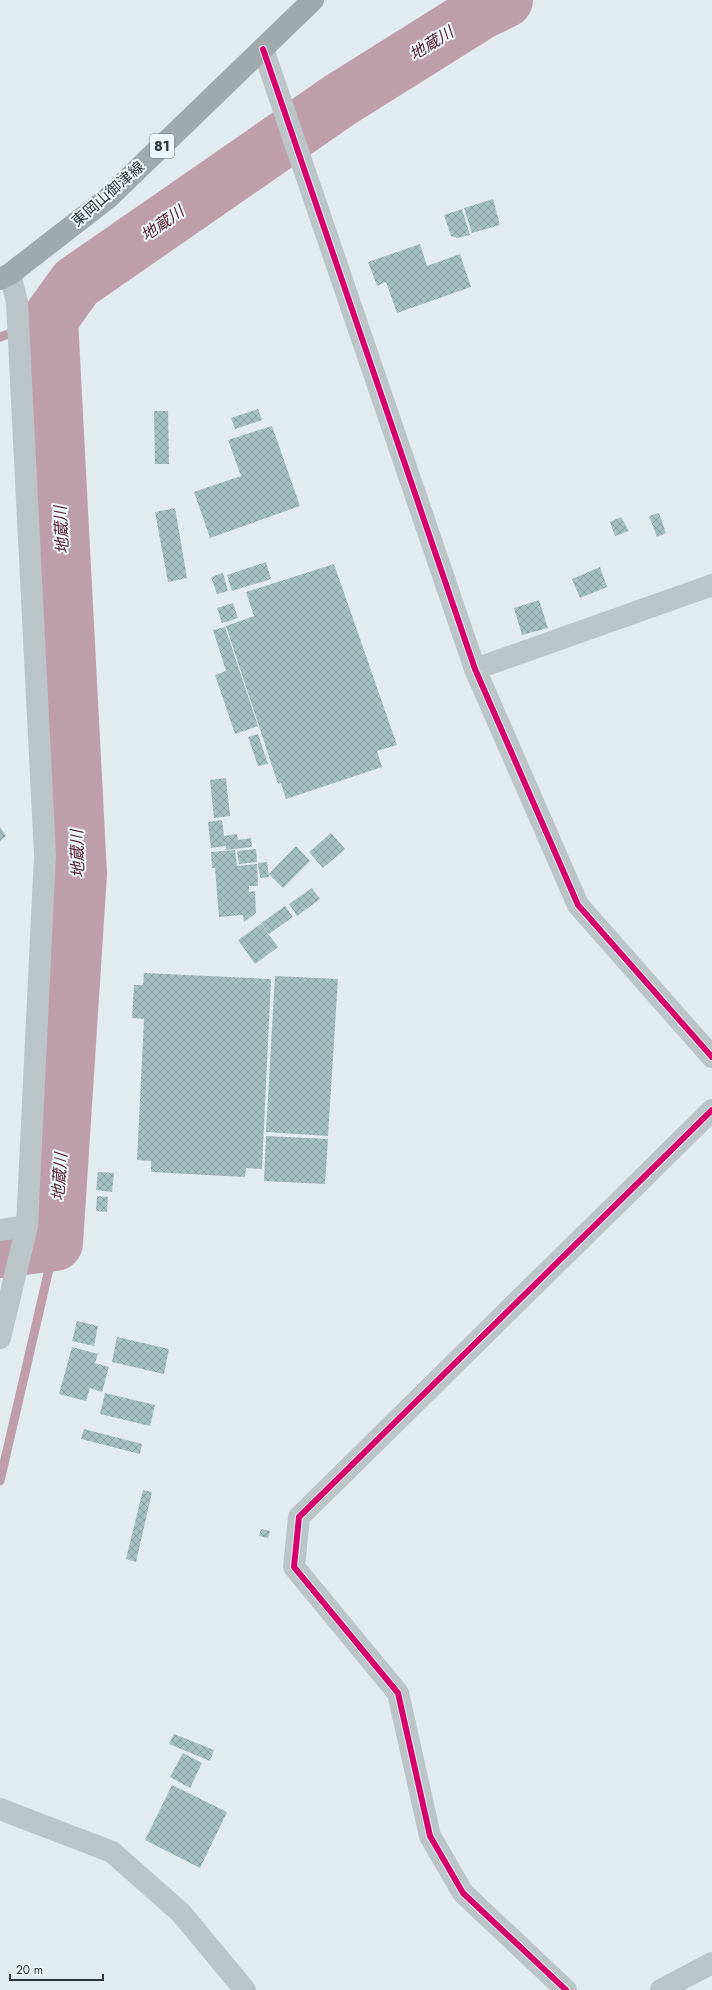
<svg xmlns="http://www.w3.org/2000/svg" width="712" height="1990" font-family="Jost,'Noto Sans JP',sans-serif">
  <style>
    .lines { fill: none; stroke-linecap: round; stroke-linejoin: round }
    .stream { stroke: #be9fa9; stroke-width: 9 }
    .river { stroke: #be9fa9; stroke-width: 56 }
    .building { fill: url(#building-cross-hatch) }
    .minor { stroke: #bbc5c7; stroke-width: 22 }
    .tertiary { stroke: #bbc5c7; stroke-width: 22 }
    .primary { stroke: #a0aaac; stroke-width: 22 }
    .cycleway-casing { stroke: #ebf6fa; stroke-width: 8 }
    .cycleway { stroke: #d6006c; stroke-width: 6 }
    .labels { text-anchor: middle; stroke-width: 4; stroke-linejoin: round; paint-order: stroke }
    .shield { fill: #ebf6fa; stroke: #647172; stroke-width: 1 }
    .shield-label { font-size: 14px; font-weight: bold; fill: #2a3838 }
    .street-label { font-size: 15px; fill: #2a3838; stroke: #ebf6fa }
    .water-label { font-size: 16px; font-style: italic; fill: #59202d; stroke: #ebf6fa }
  </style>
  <defs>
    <pattern id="building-cross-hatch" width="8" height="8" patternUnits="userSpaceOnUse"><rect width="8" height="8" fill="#a5c0c0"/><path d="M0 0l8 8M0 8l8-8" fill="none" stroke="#879d9d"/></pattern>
  </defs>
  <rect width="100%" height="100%" fill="#e2ebee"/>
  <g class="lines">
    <!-- stream -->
    <g class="stream">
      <path d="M0 337 50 319"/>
      <path d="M0 1481 55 1243"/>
    </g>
    <!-- river -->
    <path class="river" d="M0 1250 55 1243 79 874 50 319 76 283 340 100 482 11 505 0"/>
  </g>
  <!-- building -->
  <g class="building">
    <path d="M493 199 500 225 472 233 464 208Z"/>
    <path d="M462 209 470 235 457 238 451 236 444 215Z"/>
    <path d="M420 244 427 266 460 254 471 287 397 313 386 282 377 286 368 262Z"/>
    <path d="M258 409 262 420 235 429 231 418Z"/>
    <path d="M154 411H168L169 464H155Z"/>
    <path d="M272 426 300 506 210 538 194 492 241 476 228 440Z"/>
    <path d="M175 508 187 578 168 582 155 512Z"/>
    <path d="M659 513 666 533 657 537 649 516Z"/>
    <path d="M621 517 629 531 615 536 610 522Z"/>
    <path d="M266 562 271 579 232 591 227 575Z"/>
    <path d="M334 564 397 745 377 751 382 767 286 799 281 783 278 784 226 626 254 616 246 592Z"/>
    <path d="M600 567 607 587 580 598 572 579Z"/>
    <path d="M223 573 228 591 217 594 211 577Z"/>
    <path d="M539 600 548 628 522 635 514 608Z"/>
    <path d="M233 603 238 618 222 623 217 608Z"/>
    <path d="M225 627 258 726 235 734 215 675 226 671 213 630Z"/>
    <path d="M258 734 268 764 258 766 248 737Z"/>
    <path d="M226 778 230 816 214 818 210 780Z"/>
    <path d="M222 820 224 836 237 834 238 840 251 838 252 847 226 850V846L211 848 208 822Z"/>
    <path d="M0 827 6 836 0 841Z"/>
    <path d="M331 833 345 849 323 868 309 852Z"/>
    <path d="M296 846 310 861 283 888 269 874Z"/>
    <path d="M256 849 257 862 239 864 237 851Z"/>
    <path d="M235 850 237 866 257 864 258 886H249V892L255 891 256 913 244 922 243 915 219 917 215 868H212L211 852Z"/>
    <path d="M267 862 269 877 260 878 258 863Z"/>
    <path d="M312 888 320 899 297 916 289 904Z"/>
    <path d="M285 906 293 917 269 934 261 923Z"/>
    <path d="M261 924 278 947 255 964 238 940Z"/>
    <path d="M144 973 271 979 262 1169 246 1168 245 1177 151 1172V1161L137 1160 144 1019 132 1018 134 985H143Z"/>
    <path d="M275 976 338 979 328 1136 266 1132Z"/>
    <path d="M266 1136 328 1139 325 1184 264 1181Z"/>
    <path d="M98 1172 114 1173 112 1192 96 1190Z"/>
    <path d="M97 1196 108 1197 107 1212 96 1211Z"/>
    <path d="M77 1321 98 1326 94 1346 72 1341Z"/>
    <path d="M117 1337 169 1349 164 1374 112 1362Z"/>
    <path d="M72 1347 98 1354 95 1363 109 1367 102 1392 90 1388 86 1401 59 1394Z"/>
    <path d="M105 1393 155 1405 150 1426 100 1414Z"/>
    <path d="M84 1429 142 1444 140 1454 81 1439Z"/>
    <path d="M143 1490 152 1492 136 1562 126 1559Z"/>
    <path d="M261 1529 270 1531 268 1538 259 1536Z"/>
    <path d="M174 1734 214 1750 210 1761 169 1744Z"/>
    <path d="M183 1753 202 1763 190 1788 170 1777Z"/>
    <path d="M172 1785 227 1812 200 1868 145 1840Z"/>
  </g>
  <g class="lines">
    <!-- minor -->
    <g class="minor">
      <path d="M475 669 712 585"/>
      <path d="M0 1230 27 1226"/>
      <path d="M566 1990 463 1893 430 1836 398 1693 294 1567 299 1517 712 1110"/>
      <path d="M661 1990 712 1963"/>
    </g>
    <!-- tertiary -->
    <g class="tertiary">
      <path d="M263 49 475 669 578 905 712 1057"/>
      <path d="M0 1338 27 1226 45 855 17 302 10 274"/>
      <path d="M0 1809 112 1852 181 1913 245 1990"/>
    </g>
    <!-- primary -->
    <path class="primary" d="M0 279 10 274 108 198 313 0"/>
    <!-- cycleway casing -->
    <g class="cycleway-casing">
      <g id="cycleway">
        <path d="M263 49 475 669 578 905 712 1057"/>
        <path d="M566 1990 463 1893 430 1836 398 1693 294 1567 299 1517 712 1110"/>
      </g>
    </g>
    <!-- cycleway -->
    <use href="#cycleway" class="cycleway"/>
  </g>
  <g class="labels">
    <!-- shield labels -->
    <rect class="shield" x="150" y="134" width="24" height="24" rx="3"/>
    <g class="shield-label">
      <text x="162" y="151">81</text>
    </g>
    <!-- street labels -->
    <g class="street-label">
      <text transform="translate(108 194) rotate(-41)" y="5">東岡山御津線</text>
    </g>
    <!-- water labels -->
    <g class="water-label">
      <text transform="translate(431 43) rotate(-32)" y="6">地蔵川</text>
      <text transform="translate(162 223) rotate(-35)" y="6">地蔵川</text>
      <text transform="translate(61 530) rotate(-93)" y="6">地蔵川</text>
      <text transform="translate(77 854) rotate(-92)" y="6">地蔵川</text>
      <text transform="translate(59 1177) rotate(-86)" y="6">地蔵川</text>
    </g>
  </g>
  <!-- scale -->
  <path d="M10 1974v6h93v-6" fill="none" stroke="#2a3838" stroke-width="2"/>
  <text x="16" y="1974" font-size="12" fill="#2a3838" stroke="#ebf6fa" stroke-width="3" paint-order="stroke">20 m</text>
</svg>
